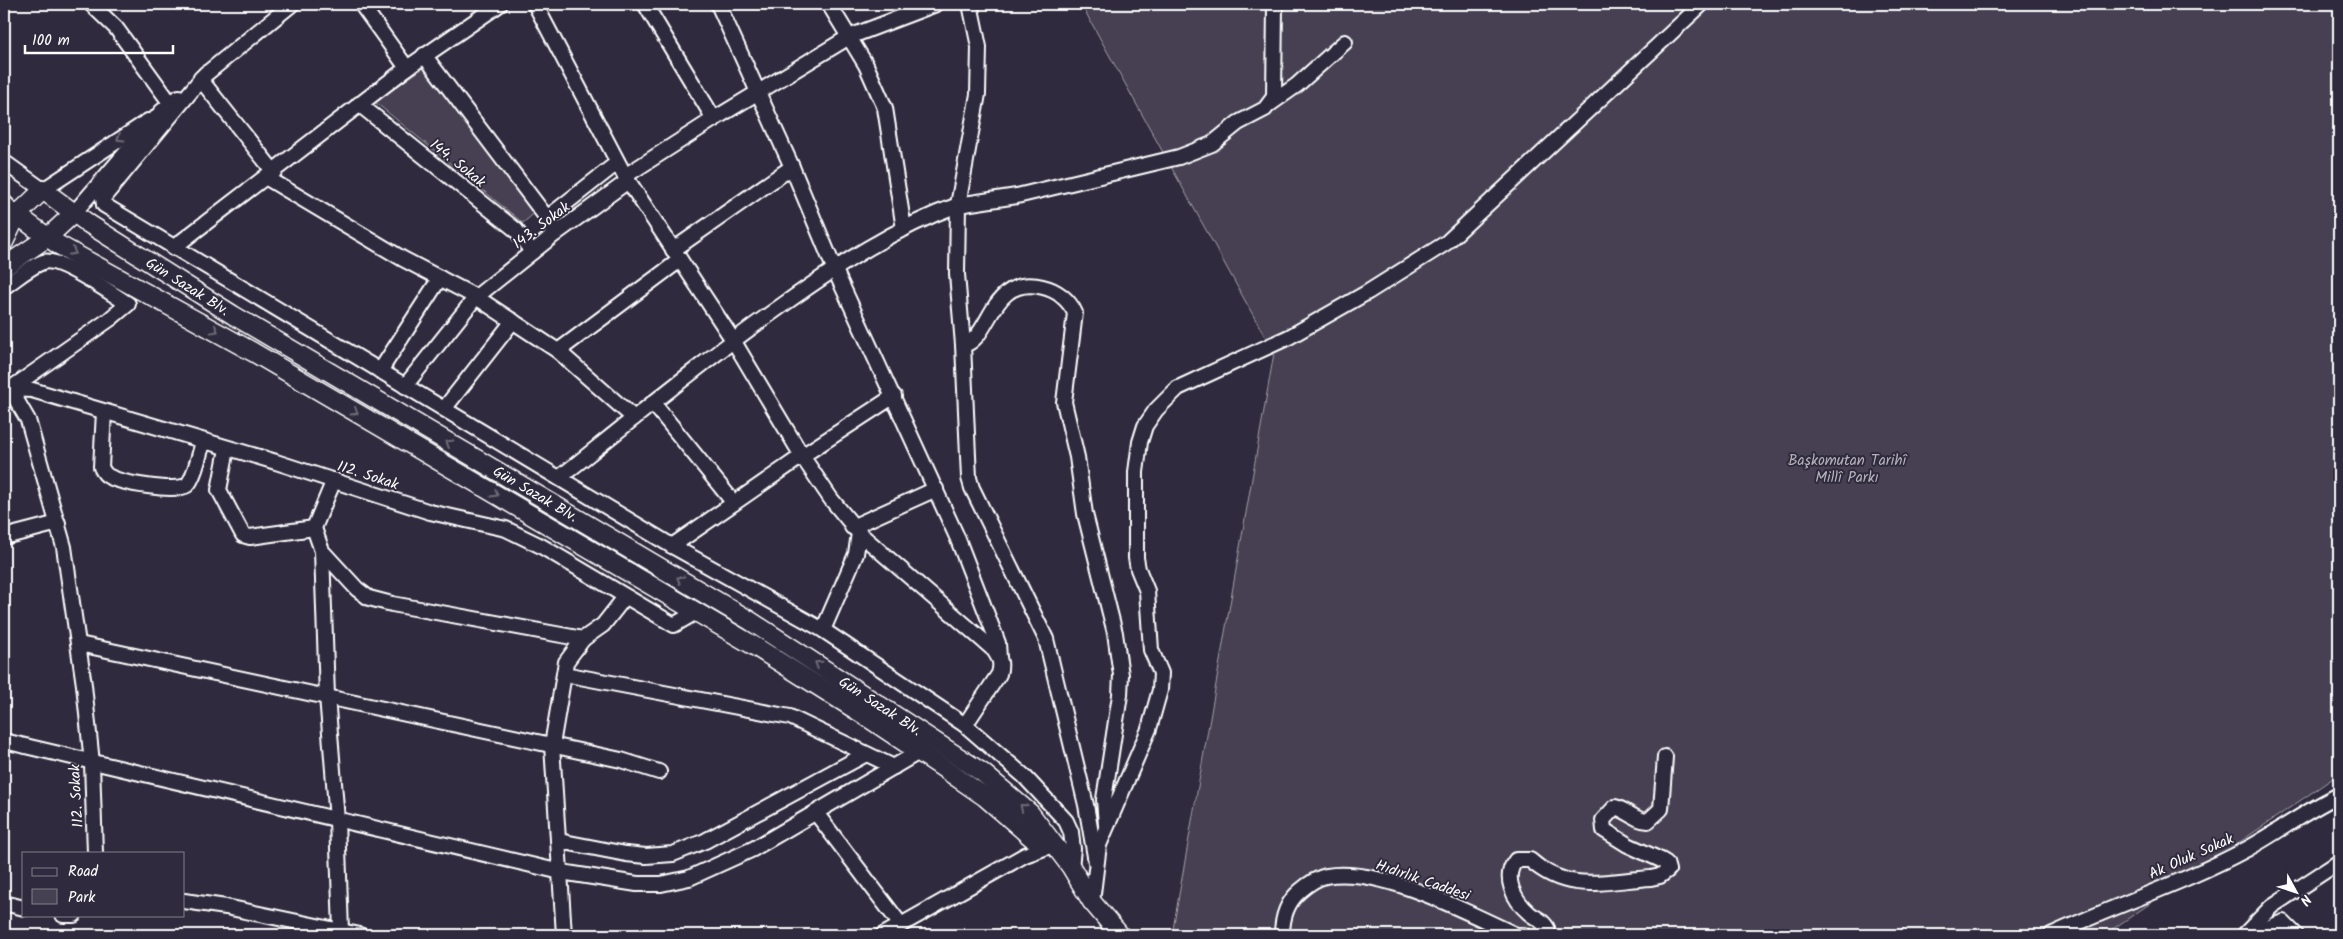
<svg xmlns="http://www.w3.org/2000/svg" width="2343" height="939" font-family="Kalam,sans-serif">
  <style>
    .green { fill: #464152; stroke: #a2a0a8 }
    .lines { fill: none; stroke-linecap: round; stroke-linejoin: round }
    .minor-casing { stroke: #fff; stroke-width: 18 }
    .major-casing { stroke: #fff; stroke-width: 21 }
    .minor { stroke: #2f2a3d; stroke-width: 14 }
    .major { stroke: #2f2a3d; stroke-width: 18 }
    .oneway { stroke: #6d6a77 }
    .labels { text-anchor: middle; stroke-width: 4; stroke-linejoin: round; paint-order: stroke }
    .street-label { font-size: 15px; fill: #fff; stroke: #2f2a3d }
    .park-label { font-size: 15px; fill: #b5b3ba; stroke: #2f2a3d }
  </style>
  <rect width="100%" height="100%" fill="#2f2a3d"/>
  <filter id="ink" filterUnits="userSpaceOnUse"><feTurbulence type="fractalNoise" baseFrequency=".02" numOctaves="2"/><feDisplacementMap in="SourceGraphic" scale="10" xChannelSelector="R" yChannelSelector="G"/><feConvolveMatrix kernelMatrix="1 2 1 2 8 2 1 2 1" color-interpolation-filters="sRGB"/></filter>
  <g filter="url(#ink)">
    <!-- green -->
    <g class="green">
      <path d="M1081 4H2339V774L2104 935H1172L1274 353Z"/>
      <path d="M426 66 537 211 523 223 375 102Z"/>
    </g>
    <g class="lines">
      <!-- minor casing -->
      <g class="minor-casing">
        <g id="minor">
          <path d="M91 4 116 28 171 104"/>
          <path d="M361 4 407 68"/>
          <path d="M535 4 625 176 733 340 802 456 831 499 859 533 994 650C1000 659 1002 663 999 674L965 725"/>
          <path d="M645 4 714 119"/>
          <path d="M718 4 792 167 834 268 957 537 998 643 999 658"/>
          <path d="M829 4 866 65 885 108 904 229"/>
          <path d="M424 55 547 218 555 234"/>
          <path d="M206 73 103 198 104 205 672 546 823 630 965 725 1024 776 1066 821 1071 832 1073 849 1071 867"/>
          <path d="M201 78 292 4"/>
          <path d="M201 80 274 172"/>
          <path d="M359 104 516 230 532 252"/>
          <path d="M1270 104 1297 85 1345 42"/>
          <path d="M4 162 43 190 148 121"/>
          <path d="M625 176 714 119 849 37 936 4"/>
          <path d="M267 178 403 259 476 297 558 351 634 418"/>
          <path d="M4 202 17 215"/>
          <path d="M74 213 161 112 179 97"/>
          <path d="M547 218 617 163"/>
          <path d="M173 248 407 68 500 4"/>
          <path d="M673 250 792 167"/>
          <path d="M4 287C16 279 29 267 43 262 59 256 112 294 128 304L110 319 10 389"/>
          <path d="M963 345 957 274 958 205 1017 196 1179 157 1212 144 1238 123 1265 109 1274 97 1275 4"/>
          <path d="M558 351 680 260"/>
          <path d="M380 371 440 278"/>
          <path d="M4 384 10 389 28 420 64 547 84 685 92 763 95 853"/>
          <path d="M405 386 476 297 555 234 628 181"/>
          <path d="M10 389 32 390 276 462 430 512 506 529 541 546 674 625 696 612"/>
          <path d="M653 403 734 503"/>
          <path d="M444 409 513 321"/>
          <path d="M104 412 101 467C103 471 104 474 108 476 120 483 176 493 187 485 194 479 200 452 203 442"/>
          <path d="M227 449 219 490 243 535 250 537 314 528"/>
          <path d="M559 478C633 419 706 359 784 304 839 265 894 228 958 205L978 94 979 47 970 4"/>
          <path d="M334 480 314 528 322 551 357 589 369 598 392 604 583 639 603 625 625 597"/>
          <path d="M852 527 936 489"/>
          <path d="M4 537 58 523"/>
          <path d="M672 546 802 456 894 396"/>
          <path d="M322 551 327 696 337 820 341 931"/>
          <path d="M823 630 856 554 859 533"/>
          <path d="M79 644 621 760 659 772"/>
          <path d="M564 674 790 717 894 767"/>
          <path d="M4 741 561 872 637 884H661L689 878 753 849 919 752"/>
          <path d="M816 813 901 925"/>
          <path d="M559 841 626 854 646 856 673 854 705 841 866 754"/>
          <path d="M1096 862 1086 805 1046 639 972 488 969 478 963 345C992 339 989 274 1043 287 1057 290 1069 300 1075 313L1064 402 1077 457 1085 514 1115 633 1121 675 1120 695 1104 799 1106 825"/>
          <path d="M184 901 226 907 360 935"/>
          <path d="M1092 902 1099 845 1149 729 1160 690 1161 673 1151 650 1147 591 1138 569 1136 558V472L1140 442 1145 426 1156 410 1178 388 1289 337 1368 292 1446 243 1702 4"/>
          <path d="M4 903 24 908"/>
          <path d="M63 915H74"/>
          <path d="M564 935 552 745 566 662 583 639"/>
          <path d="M883 935 1025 855 1053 845"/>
          <path d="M1282 935C1282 918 1286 903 1300 891 1307 885 1316 878 1326 876 1381 866 1466 912 1516 935H1524"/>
          <path d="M1541 935 1547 928C1542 919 1536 919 1529 913 1514 900 1502 877 1516 860H1530C1568 894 1604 881 1651 878L1660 876 1668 870 1666 863 1661 860 1628 845 1604 830 1603 820 1615 807C1627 810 1636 821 1648 821L1661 809 1665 757"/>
          <path d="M2051 935C2115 905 2184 883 2247 849 2278 832 2307 810 2339 795"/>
          <path d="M2244 935 2272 906 2339 862"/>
          <path d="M2250 935 2283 922 2296 935"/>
        </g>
      </g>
      <!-- major casing -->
      <g class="major-casing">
        <g id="major">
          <path d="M17 215 57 244 253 352 756 647 864 715 949 772 985 797 1031 837 1053 845"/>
          <path id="s1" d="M4 242 17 215 43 190 89 224 233 315 749 620 983 773 1030 813 1071 867 1092 902 1120 935"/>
          <path d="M4 267 48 237 74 213"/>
        </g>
      </g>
      <!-- minor -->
      <use href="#minor" class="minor"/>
      <!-- major -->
      <use href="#major" class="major"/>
    </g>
    <!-- one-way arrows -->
    <defs><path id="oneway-chevron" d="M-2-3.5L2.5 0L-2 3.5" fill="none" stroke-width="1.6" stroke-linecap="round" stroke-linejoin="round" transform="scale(1.25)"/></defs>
    <g class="oneway">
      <use href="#oneway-chevron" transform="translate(120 138) rotate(148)"/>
      <use href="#oneway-chevron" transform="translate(73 252) rotate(28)"/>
      <use href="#oneway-chevron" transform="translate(215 330) rotate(29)"/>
      <use href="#oneway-chevron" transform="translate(355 412) rotate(30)"/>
      <use href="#oneway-chevron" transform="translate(449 443) rotate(-149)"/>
      <use href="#oneway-chevron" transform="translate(495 494) rotate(31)"/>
      <use href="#oneway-chevron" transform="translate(680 579) rotate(-149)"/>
      <use href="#oneway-chevron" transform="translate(818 664) rotate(-147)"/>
      <use href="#oneway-chevron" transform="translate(1023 807) rotate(-140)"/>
    </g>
  </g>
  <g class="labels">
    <!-- street labels -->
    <g class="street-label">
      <text transform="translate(458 163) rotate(39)" y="5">144. Sokak</text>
      <text transform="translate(541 225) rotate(-37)" y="5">143. Sokak</text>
      <text dy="5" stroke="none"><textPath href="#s1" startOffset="240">Gün Sazak Blv.</textPath></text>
      <text transform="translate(368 475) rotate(18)" y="5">112. Sokak</text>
      <text dy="5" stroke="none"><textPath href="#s1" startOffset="645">Gün Sazak Blv.</textPath></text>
      <text dy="5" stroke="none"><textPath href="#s1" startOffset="1050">Gün Sazak Blv.</textPath></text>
      <text transform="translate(76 796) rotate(-93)" y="5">112. Sokak</text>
      <text transform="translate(2191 856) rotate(-24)" y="5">Ak Oluk Sokak</text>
      <text transform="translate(1423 880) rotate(19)" y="5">Hıdırlık Caddesi</text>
    </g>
    <!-- park labels -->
    <g class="park-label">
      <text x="1847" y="465">Başkomutan Tarihî<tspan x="1847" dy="17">Millî Parkı</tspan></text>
    </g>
  </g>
  <!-- margin -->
  <rect width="2343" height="939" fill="none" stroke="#2f2a3d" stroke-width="20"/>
  <rect x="10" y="10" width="2323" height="919" fill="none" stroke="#fff" stroke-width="2" filter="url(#ink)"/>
  <!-- legend -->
  <rect x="22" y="852" width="162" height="65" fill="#2f2a3d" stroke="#827f8b"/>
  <rect x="32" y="868" width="25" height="8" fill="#2f2a3d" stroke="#827f8b"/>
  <text x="68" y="876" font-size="15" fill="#ffffff">Road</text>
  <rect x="32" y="889" width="25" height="15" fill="#464152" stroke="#827f8b"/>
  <text x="68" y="902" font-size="15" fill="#ffffff">Park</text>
  <!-- north arrow -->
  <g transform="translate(2296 892) rotate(130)" stroke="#2f2a3d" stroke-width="4" paint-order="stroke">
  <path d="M0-4L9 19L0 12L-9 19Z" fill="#ffffff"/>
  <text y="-8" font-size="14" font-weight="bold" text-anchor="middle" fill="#ffffff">N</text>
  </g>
  <!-- scale -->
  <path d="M25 45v8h148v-8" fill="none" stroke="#ffffff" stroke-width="2.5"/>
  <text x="32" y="45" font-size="15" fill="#ffffff" stroke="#2f2a3d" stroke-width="4" paint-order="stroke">100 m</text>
</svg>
